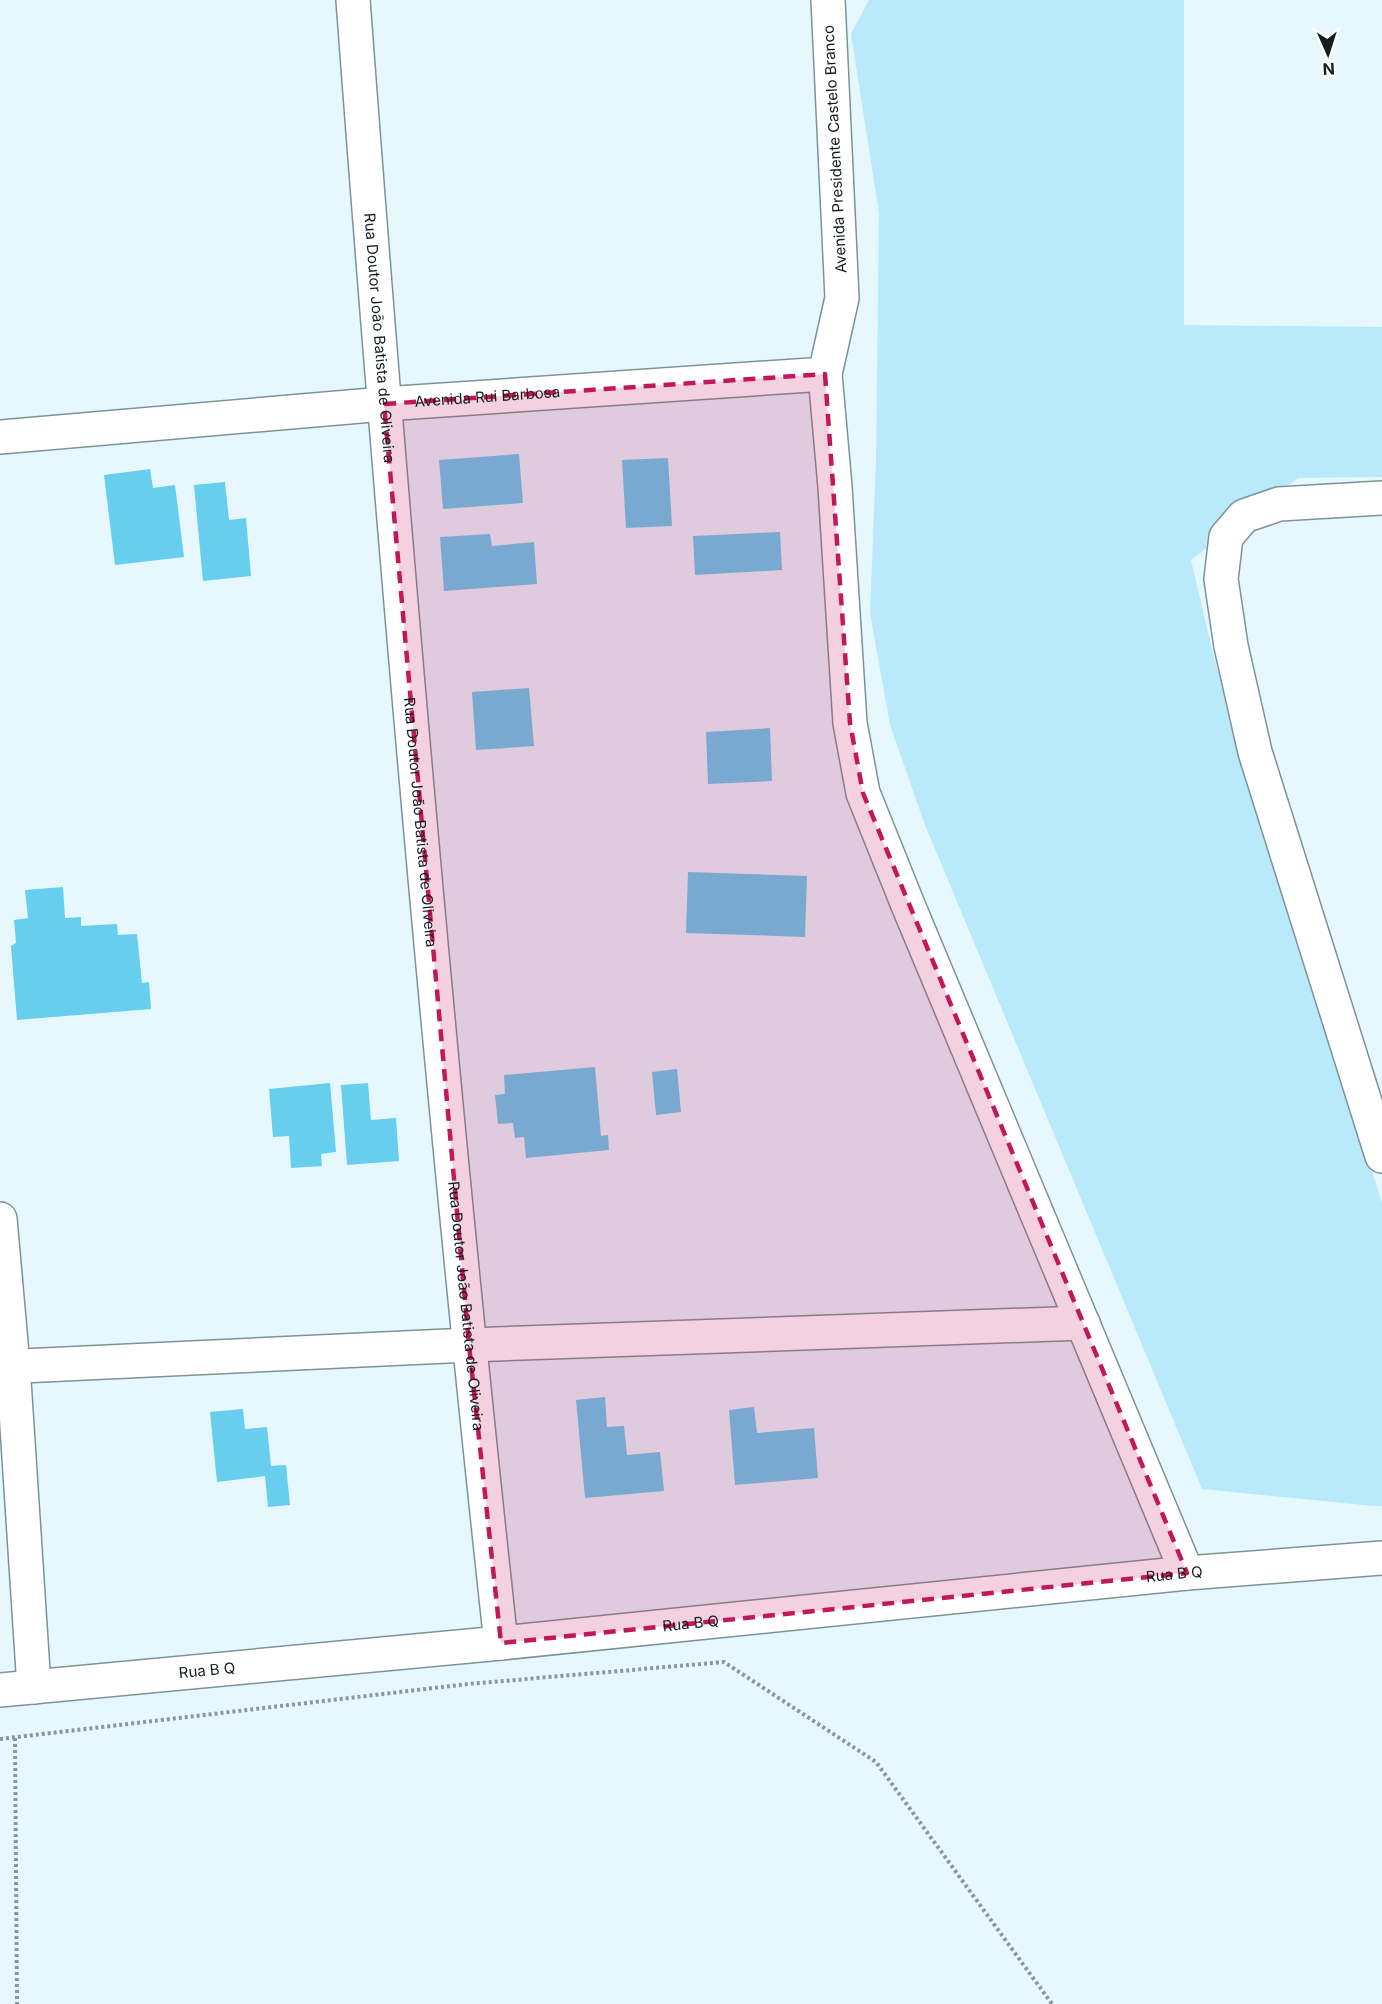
<svg xmlns="http://www.w3.org/2000/svg" width="1382" height="2004" font-family="Inter,sans-serif">
  <style>
    .green { fill: #b9eafb }
    .building { fill: #67ceee }
    .lines { fill: none; stroke-linecap: round; stroke-linejoin: round }
    .minor-casing { stroke: #7e9299; stroke-width: 36 }
    .tertiary-casing { stroke: #7e9299; stroke-width: 36 }
    .path { stroke: #89979c; stroke-width: 4; stroke-dasharray: 3 3; stroke-linecap: butt }
    .minor { stroke: #fff; stroke-width: 33 }
    .tertiary { stroke: #fff; stroke-width: 33 }
    .marked { fill: #c2185b; fill-opacity: 0.2; stroke: #c2185b; stroke-width: 4.5; stroke-dasharray: 12 8; stroke-linejoin: round }
    .labels { text-anchor: middle; stroke-width: 4.5; stroke-linejoin: round; paint-order: stroke }
    .street-label { font-size: 15px; fill: #151d20; stroke: #fff }
  </style>
  <rect width="100%" height="100%" fill="#e6f8fe"/>
  <!-- green -->
  <path class="green" d="M869 0H1184V325L1382 327V477L1298 478 1191 560 1214 658 1382 1203V1506H1373L1202 1489 925 825 890 725 870 613 876 460 879 213 851 34Z"/>
  <!-- building -->
  <g class="building">
    <path d="M519 454 523 503 443 509 439 460Z"/>
    <path d="M668 458 672 526 626 528 622 460Z"/>
    <path d="M150 469 153 488 175 485 184 557 115 565 104 475Z"/>
    <path d="M225 482 229 520 246 518 251 576 203 581 194 485Z"/>
    <path d="M780 532 782 570 695 575 693 536Z"/>
    <path d="M490 534 492 546 534 542 537 584 444 591 440 537Z"/>
    <path d="M529 688 534 746 476 750 472 692Z"/>
    <path d="M770 728 772 781 708 784 706 732Z"/>
    <path d="M688 872 807 876 805 937 686 933Z"/>
    <path d="M63 887 65 918 81 917V926L117 924 118 935 137 934 142 983 149 982 151 1009 17 1020 11 946 16 943 14 920 28 918 25 890Z"/>
    <path d="M595 1067 601 1136 608 1135 609 1150 526 1158 524 1137 515 1138 513 1123 498 1124 495 1095 505 1094 504 1075Z"/>
    <path d="M677 1069 681 1112 656 1115 652 1072Z"/>
    <path d="M330 1083 336 1152 321 1154 322 1166 291 1168 289 1136 273 1137 269 1089Z"/>
    <path d="M368 1083 371 1120 396 1118 399 1161 347 1165 341 1085Z"/>
    <path d="M605 1397 607 1427 624 1426 627 1455 660 1452 664 1491 585 1498 576 1400Z"/>
    <path d="M754 1407 757 1433 814 1428 818 1478 735 1485 729 1410Z"/>
    <path d="M243 1409 245 1429 267 1427 271 1466 286 1465 290 1505 268 1507 265 1476 217 1482 210 1412Z"/>
  </g>
  <g class="lines">
    <!-- minor casing -->
    <g class="minor-casing">
      <g id="minor">
        <path id="s1" d="M353 0C394 548 441 1096 501 1643"/>
        <path d="M825 374 835 487 850 723 863 793 908 905 1187 1573"/>
        <path id="s2" d="M0 437 384 404 825 374 842 298 828 0"/>
        <path d="M1382 498 1279 504 1244 516 1226 537 1221 579 1231 646 1255 752 1382 1156"/>
        <path d="M0 1367 469 1345 1083 1323"/>
        <path id="s3" d="M0 1690 501 1643 1187 1573 1382 1558"/>
      </g>
    </g>
    <!-- tertiary casing -->
    <g class="tertiary-casing">
      <path id="tertiary" d="M0 1219 13 1365 34 1687"/>
    </g>
    <!-- path -->
    <g class="path">
      <path d="M15 1738 17 2004"/>
      <path d="M0 1739 468 1684 724 1662 876 1762 1052 2004"/>
    </g>
    <!-- minor -->
    <use href="#minor" class="minor"/>
    <!-- tertiary -->
    <use href="#tertiary" class="tertiary"/>
  </g>
  <!-- marked area -->
  <path class="marked" d="M825 374 850 723 863 793 1187 1573 501 1643 469 1345 384 404Z"/>
  <g class="labels">
    <!-- street labels -->
    <g class="street-label">
      <text transform="translate(835 149) rotate(-93)" y="5">Avenida Presidente Castelo Branco</text>
      <text dy="5" stroke="none"><textPath href="#s1" startOffset="339">Rua Doutor João Batista de Oliveira</textPath></text>
      <text dy="5" stroke="none"><textPath href="#s2" startOffset="489">Avenida Rui Barbosa</textPath></text>
      <text dy="5" stroke="none"><textPath href="#s1" startOffset="825">Rua Doutor João Batista de Oliveira</textPath></text>
      <text dy="5" stroke="none"><textPath href="#s1" startOffset="1311">Rua Doutor João Batista de Oliveira</textPath></text>
      <text dy="5" stroke="none"><textPath href="#s3" startOffset="1180">Rua B Q</textPath></text>
      <text dy="5" stroke="none"><textPath href="#s3" startOffset="694">Rua B Q</textPath></text>
      <text dy="5" stroke="none"><textPath href="#s3" startOffset="208">Rua B Q</textPath></text>
    </g>
  </g>
  <!-- north arrow -->
  <g transform="translate(1328 54) rotate(177)" stroke="#ffffff" stroke-width="4.5" paint-order="stroke">
  <path d="M0-4.5L10 22L0 15L-10 22Z" fill="#151d20"/>
  <text y="-9" font-size="16" font-weight="bold" text-anchor="middle" fill="#151d20">N</text>
  </g>
</svg>
